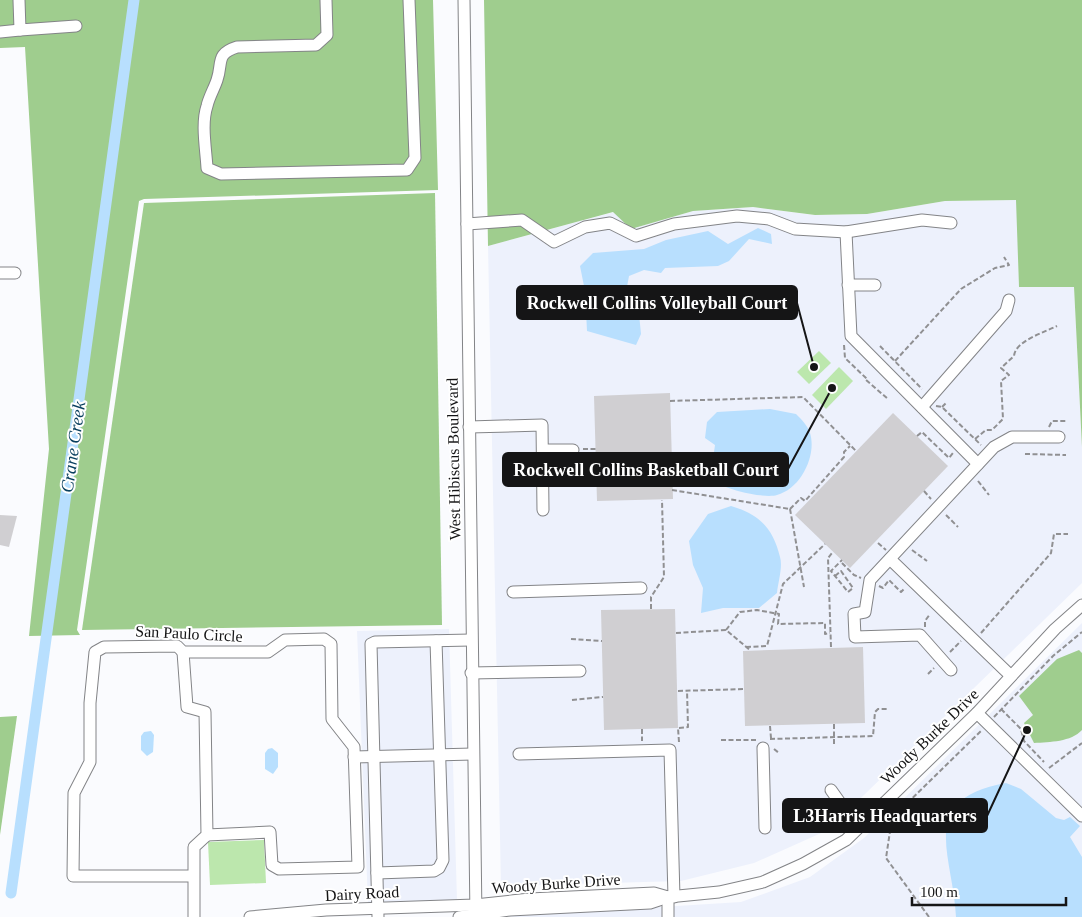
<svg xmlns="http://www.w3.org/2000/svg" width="1082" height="917" font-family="'Times New Roman',serif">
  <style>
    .built { fill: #edf1fc }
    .green { fill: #bce7ad }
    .forest { fill: #9fcd8e }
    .water { fill: #b8dffe }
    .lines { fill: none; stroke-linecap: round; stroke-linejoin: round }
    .canal { stroke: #b8dffe; stroke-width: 11 }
    .building { fill: #d0cfd2 }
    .minor-casing { stroke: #838487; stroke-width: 13 }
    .path { stroke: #909092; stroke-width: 2; stroke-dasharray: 5 2.5; stroke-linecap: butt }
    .minor { stroke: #fff; stroke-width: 11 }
    .labels { text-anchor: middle; stroke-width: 4; stroke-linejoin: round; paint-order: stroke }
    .street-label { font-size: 16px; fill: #151516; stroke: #fff }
    .water-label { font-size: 18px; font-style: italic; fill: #073e5e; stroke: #fff }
    .leader { fill: none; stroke: #151516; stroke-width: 2 }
    .callout-dot { fill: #151516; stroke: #fff; stroke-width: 2 }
    .callout { fill: #151516; stroke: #151516; stroke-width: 2 }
    .callout-label { font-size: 18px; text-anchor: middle; font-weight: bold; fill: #fff }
  </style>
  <rect width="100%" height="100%" fill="#fafbfe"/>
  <!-- built -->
  <g class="built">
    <path d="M1017 200 1019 287H1074L1082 447V583L828 830 754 863 681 881 501 886 488 246 614 212 631 229 693 211 753 207 814 215 867 214 945 201Z"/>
    <path d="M1082 623V917H502L741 902 810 877 864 838Z"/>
    <path d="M449 629 457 900 368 903 357 631Z"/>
  </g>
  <!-- green -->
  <g class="green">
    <path d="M819 351 831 363 809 384 797 372Z"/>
    <path d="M839 367 853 381 826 409 812 395Z"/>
    <path d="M264 840 266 883 210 885 208 842Z"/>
  </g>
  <!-- forest -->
  <g class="forest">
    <path d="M0 0H433L438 190 144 199 139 201 77 630 80 635 29 636 49 449 25 47 0 48Z"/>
    <path d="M484 0H1082V447L1074 287H1019L1016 200 945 201 867 214 815 215 753 207 693 211 631 229 613 212 488 246Z"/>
    <path d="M435 193 442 625 82 630 144 203Z"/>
    <path d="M1079 650 1082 653V730C1071 742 1050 742 1034 743L1024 723 1033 715 1019 696 1057 659Z"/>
    <path d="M17 716 0 835V717Z"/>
  </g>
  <!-- water -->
  <g class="water">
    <path d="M758 228 771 234 772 244 749 239 729 261 718 266 665 268 661 273 644 270 629 276 626 292 637 294 641 334 636 345 587 331 585 291 580 266 593 253 644 249 666 240 708 231 728 244Z"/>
    <path d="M770 409 796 414C801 419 808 426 810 433 817 455 801 489 777 495 764 499 720 489 711 478 708 474 708 465 706 460L714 452 715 445 705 438 707 422 717 412Z"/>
    <path d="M731 506C759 514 773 528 780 557 783 567 778 582 777 593L759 608H723L701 613 703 588 693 565 689 541 708 514Z"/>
    <path d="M151 731 154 735 153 752 147 756 141 750V736L144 732Z"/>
    <path d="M272 748 278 753V767L273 774 265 769V753L268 749Z"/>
    <path d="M1006 783 1021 789 1056 818 1064 820 1070 817 1080 826 1070 837 1082 857V917H956C953 854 916 799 1006 783Z"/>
  </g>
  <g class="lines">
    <!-- canal -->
    <path class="canal" d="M11 893 134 0"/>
  </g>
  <!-- building -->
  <g class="building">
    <path d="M670 393 673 499 597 501 594 396Z"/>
    <path d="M893 413 948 466 850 568 795 515Z"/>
    <path d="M0 515 17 516 9 547 0 545Z"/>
    <path d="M675 609 678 728 604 730 601 610Z"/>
    <path d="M863 647 865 723 745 726 743 651Z"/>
  </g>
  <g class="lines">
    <!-- minor casing -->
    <g class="minor-casing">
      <g id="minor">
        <path d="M19 0 20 30 76 26"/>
        <path d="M326 0 327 35 316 45 237 47C215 54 223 63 217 80 214 89 209 97 207 106 201 124 206 149 207 168L221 174 407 170 415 158 409 0"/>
        <path d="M464 0 476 917"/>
        <path d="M0 32 20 30"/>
        <path d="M467 224 522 220 554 242 585 227 610 223 636 236 674 224 737 216 769 219 795 229 846 232 922 220 951 223"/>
        <path d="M846 232 851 336 978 464"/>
        <path d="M0 273H15"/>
        <path d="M848 285H875"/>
        <path d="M922 407 1006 311 1009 300"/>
        <path d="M469 427 542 425 543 510"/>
        <path d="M543 450H573"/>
        <path d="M890 559 1011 676"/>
        <path d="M513 592 641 588"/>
        <path d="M183 652 187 707 205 712 207 835 194 847V917"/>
        <path d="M951 670 920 635 855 637 854 614 865 612 870 580 994 447 1012 437H1059"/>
        <path d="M471 673 580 671"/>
        <path d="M977 713 1082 816"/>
        <path d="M763 748 765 828"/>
        <path d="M519 754 670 750 674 897"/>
        <path d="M354 757 473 754"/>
        <path d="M831 790 858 828"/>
        <path d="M377 873 434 871 439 868 443 860 436 641"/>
        <path d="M193 876H73L74 793 90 762V703L95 652 104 647 177 646 183 652H268L285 640 324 639 331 644 332 719 354 747 358 867 279 869 272 865 270 832 207 835"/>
        <path d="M668 897V917"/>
        <path d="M250 917 326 910 475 905 530 899 654 893 668 897"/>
        <path d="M378 917 371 644 375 642 471 640"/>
        <path d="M459 917 510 910 650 903 668 897 719 892 763 882 803 864 846 840 977 713 1055 629 1082 605"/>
      </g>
    </g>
    <!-- path -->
    <g class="path">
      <path d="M844 345 845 358 867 379 866 380 888 399"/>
      <path d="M880 346 922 389"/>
      <path d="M895 361 961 289 995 268 1009 265 1004 257"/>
      <path d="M670 401 803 397 856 451"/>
      <path d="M936 406 942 407 981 445"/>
      <path d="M942 407 946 403"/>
      <path d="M1049 427 1052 421H1066"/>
      <path d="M917 436 922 432 949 458 953 453"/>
      <path d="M975 439 986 430H992L1003 419 1001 381 1009 375 1001 368 1014 356C1015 341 1045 332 1057 326"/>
      <path d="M583 449H596"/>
      <path d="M1025 454 1066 455"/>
      <path d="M978 481 989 495"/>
      <path d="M672 490 790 509"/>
      <path d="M924 491 931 499"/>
      <path d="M790 509 801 498 805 501 844 457V452L850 446"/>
      <path d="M790 509 804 587"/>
      <path d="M946 515 958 527"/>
      <path d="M878 543 886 550"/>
      <path d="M912 550 927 561"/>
      <path d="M842 563 854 575 861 578"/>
      <path d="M835 576 841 571 853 588 848 592 831 571 842 560"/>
      <path d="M879 586 883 588 889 580 901 592 905 588"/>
      <path d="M651 609V597L664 577 662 500"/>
      <path d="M925 627V621L930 614"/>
      <path d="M726 630 740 612 757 610 779 614 778 624 825 623V634L830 633"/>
      <path d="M676 633 726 630 750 650"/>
      <path d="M981 633 1051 553 1054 534H1068"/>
      <path d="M571 639 602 641"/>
      <path d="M746 647 767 646 783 584 825 544"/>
      <path d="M831 647 828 558 832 553"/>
      <path d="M950 652 961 641"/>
      <path d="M928 674 934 668"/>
      <path d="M678 691 744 689"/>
      <path d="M572 700 603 697"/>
      <path d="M1001 709 1021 729 1024 741 1044 762"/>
      <path d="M994 717 1053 656 1082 632"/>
      <path d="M834 724V746"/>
      <path d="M770 726 771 738"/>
      <path d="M642 729V741"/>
      <path d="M770 739 873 736 875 712 878 709H888"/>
      <path d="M721 740H756"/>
      <path d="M679 742 678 728 688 727 687 690"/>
      <path d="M774 749 779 753"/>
      <path d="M1049 768 1082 743"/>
      <path d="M929 917 886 858 892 818 981 731"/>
    </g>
    <!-- minor -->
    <use href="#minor" class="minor"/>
  </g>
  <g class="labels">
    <!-- street labels -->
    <g class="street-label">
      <text transform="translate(453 459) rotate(-91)" y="6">West Hibiscus Boulevard</text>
      <text transform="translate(189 633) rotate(3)" y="6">San Paulo Circle</text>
      <text transform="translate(929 736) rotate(-44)" y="6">Woody Burke Drive</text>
      <text transform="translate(556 883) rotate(-4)" y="6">Woody Burke Drive</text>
      <text transform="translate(362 893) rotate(-3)" y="6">Dairy Road</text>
    </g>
    <!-- water labels -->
    <g class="water-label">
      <text transform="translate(73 447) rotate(-82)" y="6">Crane Creek</text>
    </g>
  </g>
  <!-- callouts -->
  <path class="leader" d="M814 367L797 303M832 388L788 469M1027 730L987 816"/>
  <g class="callout-dot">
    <circle cx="814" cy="367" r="5"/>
    <circle cx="832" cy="388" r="5"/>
    <circle cx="1027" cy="730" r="5"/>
  </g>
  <g class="callout">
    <rect x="517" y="286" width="280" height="33" rx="5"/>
    <rect x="503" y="453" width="285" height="33" rx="5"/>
    <rect x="783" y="799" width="204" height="33" rx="5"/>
  </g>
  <g class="callout-label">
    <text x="657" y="309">Rockwell Collins Volleyball Court</text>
    <text x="646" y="476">Rockwell Collins Basketball Court</text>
    <text x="885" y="822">L3Harris Headquarters</text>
  </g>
  <!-- scale -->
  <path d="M912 897v8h154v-8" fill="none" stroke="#151516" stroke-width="2.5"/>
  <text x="920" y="897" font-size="15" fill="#151516" stroke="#ffffff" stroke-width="4" paint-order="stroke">100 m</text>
</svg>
